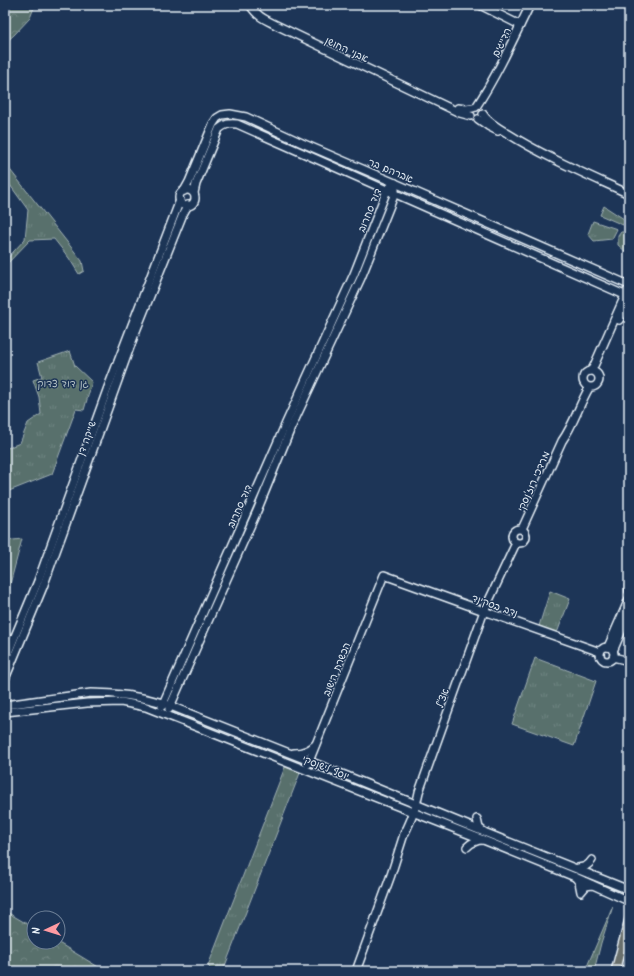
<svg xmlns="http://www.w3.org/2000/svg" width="634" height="976" font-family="Kalam,'Playpen Sans Hebrew',sans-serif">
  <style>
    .grass { fill: url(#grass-tufts); stroke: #a0b0b2 }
    .forest { fill: url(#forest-crowns); stroke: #a0b0b2 }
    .pitch { fill: #58706c; stroke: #a0b0b2 }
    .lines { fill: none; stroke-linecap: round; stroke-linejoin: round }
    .secondary-casing { stroke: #e8f1f8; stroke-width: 10 }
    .primary-casing { stroke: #e8f1f8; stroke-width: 10 }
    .secondary { stroke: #1d3557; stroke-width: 7 }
    .primary { stroke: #6a706d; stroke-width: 7 }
    .labels { text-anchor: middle; stroke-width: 3; stroke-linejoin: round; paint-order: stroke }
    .street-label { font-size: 10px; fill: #e8f1f8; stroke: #1d3557 }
    .park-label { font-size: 10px; fill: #b6c4c7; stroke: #1d3557 }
  </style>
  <defs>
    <pattern id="grass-tufts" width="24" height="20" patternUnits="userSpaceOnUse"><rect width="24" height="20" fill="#58706c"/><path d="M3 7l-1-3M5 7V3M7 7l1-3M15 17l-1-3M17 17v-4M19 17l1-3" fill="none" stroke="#708582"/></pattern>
    <pattern id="forest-crowns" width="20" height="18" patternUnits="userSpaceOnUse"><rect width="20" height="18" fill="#58706c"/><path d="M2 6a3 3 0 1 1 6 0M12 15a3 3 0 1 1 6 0" fill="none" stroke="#708582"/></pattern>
  </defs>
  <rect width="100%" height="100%" fill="#1d3557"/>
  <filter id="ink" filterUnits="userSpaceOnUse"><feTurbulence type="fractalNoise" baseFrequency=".025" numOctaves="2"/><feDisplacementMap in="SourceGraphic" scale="8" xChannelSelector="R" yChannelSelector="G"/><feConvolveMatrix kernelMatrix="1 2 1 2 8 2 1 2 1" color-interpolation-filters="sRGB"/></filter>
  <g filter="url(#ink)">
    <!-- grass -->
    <g class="grass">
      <path d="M5 165 7 166 82 261 84 271 79 274 69 258 54 239 30 240 5 266V261L25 239 28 210 5 178Z"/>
      <path d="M604 206 627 221 623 225 600 215Z"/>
      <path d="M593 221 617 229 612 239 594 241 588 234Z"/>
      <path d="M621 232H626L627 238H629V249L626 252 618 245V236Z"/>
      <path d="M70 351 75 366 92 382 84 410 76 409 52 474 9 491 5 466V449L20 443 28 423 41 414 39 397 33 380 42 377 38 362Z"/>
      <path d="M550 591 570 599 557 633 539 626Z"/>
      <path d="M535 658 596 681 574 746 512 724Z"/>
      <path d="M285 767 300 773 223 971H213L208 966Z"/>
      <path d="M613 906 601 943 594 971H585Z"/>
    </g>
    <!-- forest -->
    <g class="forest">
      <path d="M5 5H35L30 18 14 35 5 43Z"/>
      <path d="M5 911 34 928V942H57L105 971H5Z"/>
    </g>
    <!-- pitch -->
    <path class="pitch" d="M22 539 5 603V541Z"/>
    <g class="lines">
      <!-- secondary casing -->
      <g class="secondary-casing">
        <g id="secondary">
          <path d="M250 5C258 17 264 19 276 25L460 113 471 116"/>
          <path d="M480 5 520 25"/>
          <path d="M476 107C497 75 513 40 530 5"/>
          <path d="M458 108 466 109 473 108"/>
          <path d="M483 114C487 121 500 129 507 133 545 157 588 175 629 194"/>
          <path d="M478 119 488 126 498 131"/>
          <circle cx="187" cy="198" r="8"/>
          <path d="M184 191 189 182 213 124 217 118 222 115 230 114 246 117 302 143 395 183 629 285"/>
          <path d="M194 193 196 184 219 129C225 124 229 123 237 124L629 297"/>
          <path d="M619 320 626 309 629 307"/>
          <circle cx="591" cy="379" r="8"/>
          <path d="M590 371 593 368 627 291"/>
          <circle cx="519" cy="536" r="7"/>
          <path d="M522 529 562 441C574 424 579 405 589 388"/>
          <path d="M629 586V591"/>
          <path d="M608 647 629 599"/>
          <circle cx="607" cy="654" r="7"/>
          <path d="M613 651 629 614"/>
          <path d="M613 657 629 661"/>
          <path d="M5 660 38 581 107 390 180 200"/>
          <path d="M5 679 43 587 112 397 134 336 183 214 188 205"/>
          <path d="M5 705 91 693C116 693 139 696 163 703L347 776 474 828 629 890"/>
          <path d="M162 706 286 423 354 274 387 190 395 183"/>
          <path d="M169 709 257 511 291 428 361 278 395 193V183"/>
          <path d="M5 712 87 703 121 702 146 707 476 837 575 877 624 899 629 900"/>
          <path d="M294 753C303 753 309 751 315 745"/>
          <path d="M308 764 384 575 484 611 600 652"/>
          <path d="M477 819 479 828 483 831"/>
          <path d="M404 835C411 820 416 809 419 792L484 611 516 543"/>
          <path d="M467 847C472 842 476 840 483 840"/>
          <path d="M578 868C585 867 588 866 592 860"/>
          <path d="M575 877 579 882 581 892 586 886 592 885"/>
          <path d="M356 971 391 875 405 831"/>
        </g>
      </g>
      <!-- primary casing -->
      <g class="primary-casing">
        <g id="primary">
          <path d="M615 971 629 919"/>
          <path d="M626 971 629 958"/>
        </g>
      </g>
      <!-- secondary -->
      <use href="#secondary" class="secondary"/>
      <!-- primary -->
      <use href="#primary" class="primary"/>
    </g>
  </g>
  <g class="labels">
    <!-- street labels -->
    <g class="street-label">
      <text transform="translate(501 42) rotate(-64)" y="4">הדייגים</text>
      <text transform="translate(347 49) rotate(25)" y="4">אבני החושן</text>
      <text transform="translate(391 170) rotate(23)" y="4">אברהם בר</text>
      <text transform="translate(369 210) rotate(-68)" y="4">דוד סחרוב</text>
      <text transform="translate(86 438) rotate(-70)" y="4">שייקה דן</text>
      <text transform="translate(533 481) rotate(-66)" y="4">מרדכי רוז'נסקי</text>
      <text transform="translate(239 506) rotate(-66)" y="4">דוד סחרוב</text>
      <text transform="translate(495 605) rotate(20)" y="4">נדב בסקינד</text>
      <text transform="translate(336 669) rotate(-68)" y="4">הכשרת הישוב</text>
      <text transform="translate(442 698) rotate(-70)" y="4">אצ"ל</text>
      <text transform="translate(326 767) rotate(22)" y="4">יוסף לישנסקי</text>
    </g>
    <!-- park labels -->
    <g class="park-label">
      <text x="63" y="387">גן דוד צדוק</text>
    </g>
  </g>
  <!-- margin -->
  <rect width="634" height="976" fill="none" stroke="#1d3557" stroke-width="20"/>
  <rect x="10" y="10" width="614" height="956" fill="none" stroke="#e8f1f8" stroke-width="1.5" filter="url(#ink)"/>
  <!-- north arrow -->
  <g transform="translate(46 930) rotate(266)"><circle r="19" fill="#1d3557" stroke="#6e8097"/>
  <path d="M0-3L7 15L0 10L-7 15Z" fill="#ff9aa2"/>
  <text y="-6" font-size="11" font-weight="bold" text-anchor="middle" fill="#e8f1f8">N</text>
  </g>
</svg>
